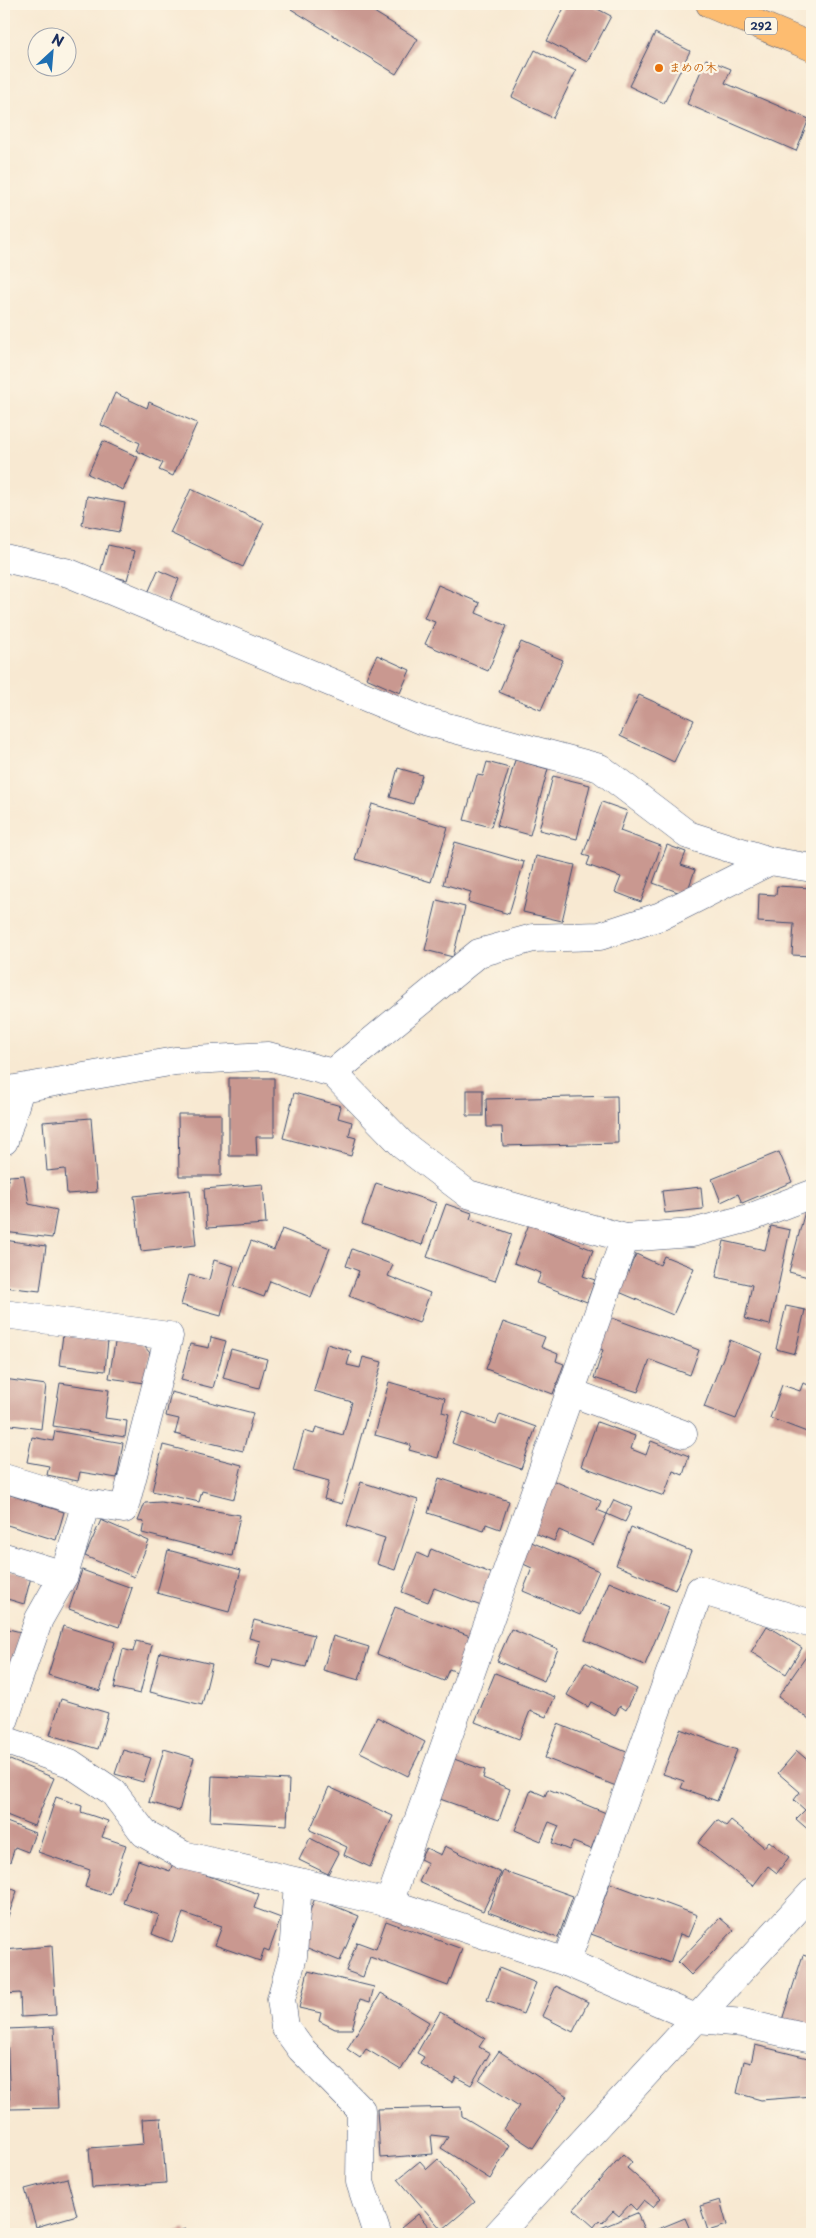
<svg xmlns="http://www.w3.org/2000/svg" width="816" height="2238" font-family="'Playpen Sans','Klee One',sans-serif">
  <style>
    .building { fill: #c99890 }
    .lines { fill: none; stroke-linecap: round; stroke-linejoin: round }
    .minor-casing { stroke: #3c4b6f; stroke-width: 29 }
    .highway-casing { stroke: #3c4b6f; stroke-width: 29 }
    .minor { stroke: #fff; stroke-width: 28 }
    .highway { stroke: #fdbc70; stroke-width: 28 }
    .food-dot { fill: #e8710a; stroke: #fcf5e5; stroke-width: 2 }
    .labels { text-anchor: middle; stroke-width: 4.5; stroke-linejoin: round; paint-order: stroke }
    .shield { fill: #fcf5e5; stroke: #5e6a86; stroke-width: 1 }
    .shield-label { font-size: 11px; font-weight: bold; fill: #1b2f5e }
    .food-label { font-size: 12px; font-weight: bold; fill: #c56008; stroke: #fcf5e5; text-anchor: start }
  </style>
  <rect width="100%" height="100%" fill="#fcf5e5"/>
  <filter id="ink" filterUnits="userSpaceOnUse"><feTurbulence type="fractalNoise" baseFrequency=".02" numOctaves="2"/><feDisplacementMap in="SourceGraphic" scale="10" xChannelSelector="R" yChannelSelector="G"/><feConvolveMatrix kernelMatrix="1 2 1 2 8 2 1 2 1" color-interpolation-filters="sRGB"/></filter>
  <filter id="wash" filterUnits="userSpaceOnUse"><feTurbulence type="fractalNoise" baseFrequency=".0096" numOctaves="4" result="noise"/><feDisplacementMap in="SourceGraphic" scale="20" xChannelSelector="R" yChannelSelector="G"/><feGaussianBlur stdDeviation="1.12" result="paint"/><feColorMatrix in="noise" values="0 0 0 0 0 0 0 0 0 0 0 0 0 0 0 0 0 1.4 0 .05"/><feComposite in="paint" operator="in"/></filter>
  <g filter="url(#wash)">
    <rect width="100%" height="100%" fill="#f8e9d2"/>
    <g id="blocks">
      <!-- building -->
      <g class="building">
        <path d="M294 4H361L418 39 396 74 291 9Z"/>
        <path d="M566 4H588L611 16 587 62 547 41Z"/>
        <path d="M655 33 690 51 664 103 629 86Z"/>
        <path d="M535 50 576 71 553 118 512 97Z"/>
        <path d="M706 59 731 69 725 83 809 119 796 151 687 104Z"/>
        <path d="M115 393 147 408 149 402 197 423 173 476 159 470 163 463 137 451 140 443 101 425Z"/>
        <path d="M103 441 138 457 123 490 88 474Z"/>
        <path d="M191 489 264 523 243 567 170 533Z"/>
        <path d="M87 496 125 503 119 532 82 525Z"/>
        <path d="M108 545 135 551 127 580 100 573Z"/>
        <path d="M158 570 179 579 170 602 148 593Z"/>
        <path d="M438 585 480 603 476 613 507 626 488 671 425 644 435 622 424 618Z"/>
        <path d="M521 642 563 660 541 710 499 692Z"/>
        <path d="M377 655 410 670 400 693 366 678Z"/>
        <path d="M639 695 694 720 674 762 620 736Z"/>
        <path d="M515 760 548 769 530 835 497 826Z"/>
        <path d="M487 762 509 768 491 827 464 820 477 775 483 776Z"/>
        <path d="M398 768 422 775 413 804 390 797Z"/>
        <path d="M553 776 590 785 577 839 539 830Z"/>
        <path d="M602 802 627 811 620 831 661 846 641 902 615 892 621 877 587 865 590 857 583 855Z"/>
        <path d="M372 804 448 827 431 882 355 859Z"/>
        <path d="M455 842 524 862 509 914 468 902 471 892 443 884Z"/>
        <path d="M667 845 686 852 681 865 695 870 686 895 653 883Z"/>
        <path d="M536 856 575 865 562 921 523 912Z"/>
        <path d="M777 886 812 888V956L792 955 794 924 758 922 759 894 776 895Z"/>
        <path d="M437 900 465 907 453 957 425 950Z"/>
        <path d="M229 1078H274V1137H256L257 1156H229Z"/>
        <rect x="467" y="1090" width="16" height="26"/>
        <path d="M294 1093 341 1106 338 1118 352 1122 349 1136 356 1138 351 1156 283 1138Z"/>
        <path d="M617 1096 618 1143 503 1146 502 1127H487L486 1099Z"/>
        <path d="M178 1114H221V1176H179Z"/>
        <path d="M91 1118 97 1192 67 1194 65 1169 47 1171 43 1122Z"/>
        <path d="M779 1152 792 1182 742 1203 738 1194 721 1202 712 1179Z"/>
        <path d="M24 1175 29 1204 57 1210 52 1238 4 1232V1195L9 1176Z"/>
        <path d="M376 1183 436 1203 422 1245 362 1224Z"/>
        <path d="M263 1184 266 1224 207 1228 204 1189Z"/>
        <path d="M701 1187 703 1209 665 1213 662 1191Z"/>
        <path d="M190 1190 196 1245 141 1251 134 1196Z"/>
        <path d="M446 1204 472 1213 470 1219 512 1234 495 1281 427 1257Z"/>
        <path d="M805 1211 812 1213V1278L789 1272Z"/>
        <path d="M529 1224 593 1250 583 1276 595 1280 587 1302 537 1283 541 1273 514 1263Z"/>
        <path d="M771 1226 790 1230 770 1325 745 1319 752 1285 716 1277 724 1241 765 1250Z"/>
        <path d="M282 1229 330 1248 311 1297 270 1281 264 1297 234 1286 251 1241 274 1250Z"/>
        <path d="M4 1240 46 1246 40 1291 4 1287Z"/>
        <path d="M352 1249 393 1265 388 1276 430 1293 419 1323 349 1296 359 1271 346 1266Z"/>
        <path d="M636 1254 660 1265 664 1256 694 1268 673 1315 619 1292Z"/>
        <path d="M214 1260 234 1266 221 1316 181 1305 189 1275 209 1280Z"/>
        <path d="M786 1306 805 1310 795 1354 776 1349Z"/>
        <path d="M607 1316 699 1350 690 1375 650 1360 638 1392 594 1378 603 1350 596 1347Z"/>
        <path d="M503 1322 545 1337 541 1347 558 1354 556 1361 564 1364 553 1394 486 1369Z"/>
        <path d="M63 1335 108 1340 105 1371 59 1365Z"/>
        <path d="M116 1337 140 1341 150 1353 145 1383 109 1378Z"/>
        <path d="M211 1337 226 1341 213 1388 181 1380 190 1344 209 1348Z"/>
        <path d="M730 1340 762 1353 736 1419 704 1407Z"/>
        <path d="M327 1344 351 1351 347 1365 360 1368 363 1357 382 1362 342 1504 324 1499 329 1481 293 1471 304 1431 314 1434 316 1427 343 1435 352 1402 314 1391Z"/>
        <path d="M231 1349 267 1359 259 1388 223 1378Z"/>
        <path d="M4 1379 46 1385 41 1429 4 1424Z"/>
        <path d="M389 1382 445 1398 442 1412 449 1414 438 1458 409 1450 411 1445 375 1435Z"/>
        <path d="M60 1383 109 1390 105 1418 127 1421 125 1437 53 1426Z"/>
        <path d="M803 1383 812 1386V1434L770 1418 782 1385 800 1391Z"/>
        <path d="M171 1392 253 1413 243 1451 175 1434 179 1419 166 1416Z"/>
        <path d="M463 1412 496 1424 500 1414 536 1427 521 1469 452 1443Z"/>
        <path d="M597 1422 635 1436 631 1449 646 1455 651 1441 689 1456 683 1475 673 1471 664 1496 581 1466Z"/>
        <path d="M55 1431 123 1443 117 1478 80 1472 78 1481 47 1475 49 1466 27 1462 32 1437 53 1441Z"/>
        <path d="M163 1445 242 1465 234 1499 202 1491 199 1502 152 1491Z"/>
        <path d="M439 1478 509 1501 500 1529 486 1524 484 1531 428 1513Z"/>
        <path d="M552 1480 601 1501 597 1510 607 1514 593 1545 559 1530 554 1541 530 1531Z"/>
        <path d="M361 1482 418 1500 395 1570 377 1564 385 1538 347 1526Z"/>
        <path d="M4 1493 64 1512 56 1540 4 1524Z"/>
        <path d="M614 1500 632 1508 625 1522 607 1514Z"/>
        <path d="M161 1502 240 1515 232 1556 142 1533 144 1522 138 1521 145 1503Z"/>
        <path d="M101 1520 149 1541 134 1577 85 1556Z"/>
        <path d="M631 1527 691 1551 675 1590 616 1565Z"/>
        <path d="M529 1541 599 1571 580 1615 523 1591 532 1568 519 1562Z"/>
        <path d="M431 1549 493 1574 481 1606 434 1588 428 1602 402 1592 417 1553 428 1558Z"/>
        <path d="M168 1550 241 1570 229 1612 157 1593Z"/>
        <path d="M4 1569 31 1577 24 1604 4 1598Z"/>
        <path d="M82 1570 132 1588 119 1627 69 1609Z"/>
        <path d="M609 1582 669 1607 645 1665 585 1640Z"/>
        <path d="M395 1607 470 1636 457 1672 449 1669 444 1681 377 1654Z"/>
        <path d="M254 1620 314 1635 306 1667 273 1659 270 1668 255 1664 260 1641 249 1638Z"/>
        <path d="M63 1626 115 1642 100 1691 48 1675Z"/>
        <path d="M767 1626 802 1648 786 1674 751 1652Z"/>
        <path d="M4 1628 21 1632 10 1671 4 1670Z"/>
        <path d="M511 1629 558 1649 544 1681 497 1661Z"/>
        <path d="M333 1636 369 1647 359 1680 323 1670Z"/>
        <path d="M136 1641 152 1645 140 1694 114 1688 123 1649 133 1652Z"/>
        <path d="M812 1648V1721L778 1697Z"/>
        <path d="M160 1652 212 1664 202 1705 150 1692Z"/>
        <path d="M585 1662 637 1689 626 1710 620 1706 615 1715 591 1702 588 1707 567 1695Z"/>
        <path d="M495 1673 555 1697 546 1717 530 1711 519 1739 475 1722Z"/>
        <path d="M61 1699 108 1713 98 1749 50 1735Z"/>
        <path d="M377 1717 425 1742 408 1776 360 1752Z"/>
        <path d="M558 1724 629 1753 616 1786 545 1758Z"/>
        <path d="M680 1729 737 1750 717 1801 681 1788 684 1781 663 1774Z"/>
        <path d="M164 1749 194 1758 179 1811 149 1802Z"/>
        <path d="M123 1750 151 1758 143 1782 115 1774Z"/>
        <path d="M797 1751 812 1764V1833L796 1819 805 1810 794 1800 800 1792 778 1773Z"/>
        <path d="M5 1758 54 1778 34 1826 4 1814Z"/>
        <path d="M454 1759 485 1770 483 1778 510 1789 499 1820 440 1799Z"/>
        <path d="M212 1776 289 1780 287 1825 210 1821Z"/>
        <path d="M329 1787 393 1816 370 1867 344 1855 347 1847 310 1830Z"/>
        <path d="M548 1789 606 1813 591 1849 573 1842 569 1850 552 1843 559 1826 549 1822 541 1841 515 1830 531 1790 545 1796Z"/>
        <path d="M56 1797 82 1806 81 1812 108 1821 102 1837 126 1845 110 1895 85 1887 90 1870 38 1852Z"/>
        <path d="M717 1820 726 1826 731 1820 764 1847 769 1841 789 1857 777 1873 768 1866 753 1886 698 1843Z"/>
        <path d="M4 1821 35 1833 28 1852 15 1847 10 1862 4 1859Z"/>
        <path d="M310 1838 339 1853 328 1874 299 1860Z"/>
        <path d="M445 1846 501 1873 483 1911 419 1882 428 1863 420 1859 426 1848 441 1855Z"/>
        <path d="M138 1860 170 1871 173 1863 259 1894 254 1908 281 1918 269 1951 264 1949 260 1961 215 1945 222 1926 183 1913 172 1942 152 1934 159 1915 123 1903Z"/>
        <path d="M503 1871 573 1896 558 1938 488 1912Z"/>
        <path d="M610 1883 697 1915 688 1937 680 1934 670 1963 591 1934Z"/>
        <path d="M4 1886 17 1891 5 1925 4 1924Z"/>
        <path d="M315 1898 359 1916 340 1961 300 1945 305 1924Z"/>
        <path d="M720 1918 734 1930 691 1975 678 1962Z"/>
        <path d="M386 1921 462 1949 448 1986 370 1957 363 1977 346 1971 357 1942 376 1949Z"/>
        <path d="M52 1946 56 2015 21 2017 20 1993 4 1994V1950Z"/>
        <path d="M803 1955 812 1958V2029L782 2020Z"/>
        <path d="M499 1968 536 1983 523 2014 487 2000Z"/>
        <path d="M308 1971 374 1987 370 2002 360 1999 352 2029H335L319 2021 321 2013 299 2008Z"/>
        <path d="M556 1986 588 2002 573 2032 542 2016Z"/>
        <path d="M381 1993 429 2022 401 2070 366 2049 360 2058 347 2049Z"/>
        <path d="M440 2012 485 2038 479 2047 490 2053 471 2085 456 2077 453 2083 420 2064 424 2057 417 2053Z"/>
        <path d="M54 2027 58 2108 10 2109 7 2029Z"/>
        <path d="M755 2045 812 2059V2096L761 2100 737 2093 744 2061 751 2063Z"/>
        <path d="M499 2051 567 2096 533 2148 504 2129 519 2106 479 2080Z"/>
        <path d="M461 2107 462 2116 510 2145 490 2179 441 2148 448 2137 431 2135 433 2154 380 2158 377 2109Z"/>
        <path d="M161 2118 166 2183 92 2188 89 2148 144 2144 142 2119Z"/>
        <path d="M623 2154 632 2162 627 2168 661 2198 653 2207 644 2200 636 2210 630 2204 619 2216 613 2211 602 2223 599 2220 594 2227 574 2209Z"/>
        <path d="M438 2159 475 2202 442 2230 398 2179 420 2161 427 2169Z"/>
        <path d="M67 2178 77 2215 36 2227 25 2189Z"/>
        <path d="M720 2200 727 2225 708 2231 700 2206Z"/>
        <path d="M637 2213 646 2234 685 2218 692 2234H598L596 2230Z"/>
        <path d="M418 2214 434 2233 433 2234H406L401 2228Z"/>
        <path d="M185 2229 186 2234H170Z"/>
      </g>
    </g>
  </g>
  <g filter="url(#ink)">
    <use href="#blocks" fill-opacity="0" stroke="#3c4b6f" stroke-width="1"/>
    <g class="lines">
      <!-- minor casing -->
      <g class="minor-casing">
        <g id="minor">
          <path d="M4 558 69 573 421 720 600 768 688 835 770 861 812 868"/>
          <path d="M333 1073 479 953 533 938 600 936 661 916 770 861"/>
          <path d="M4 1091 175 1061 268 1056 333 1073 402 1144 468 1194 625 1238 692 1233 749 1218 812 1194"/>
          <path d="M4 1141 20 1089"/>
          <path d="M4 1314 169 1336 124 1509 86 1503 64 1575 39 1619 4 1721"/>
          <path d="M570 1392 683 1434"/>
          <path d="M4 1478 86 1503"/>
          <path d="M4 1557 64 1575"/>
          <path d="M4 1740 70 1763 113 1792 144 1833 183 1855 389 1903 566 1962 698 2019 743 2023 812 2039"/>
          <path d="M298 1882 293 1956 281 1999 285 2027 301 2049 361 2110 360 2182 377 2234"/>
          <path d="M389 1903 625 1238"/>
          <path d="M566 1962 700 1590 812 1624"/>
          <path d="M498 2234 812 1893"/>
        </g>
      </g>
      <!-- highway casing -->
      <g class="highway-casing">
        <path id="highway" d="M710 4 812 47"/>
      </g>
      <!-- minor -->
      <use href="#minor" class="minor"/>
      <!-- highway -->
      <use href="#highway" class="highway"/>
    </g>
  </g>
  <!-- markers -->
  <circle class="food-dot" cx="659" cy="68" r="5"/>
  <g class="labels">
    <!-- shield labels -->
    <rect class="shield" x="745" y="17.5" width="32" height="17" rx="4"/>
    <g class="shield-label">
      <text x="761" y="30">292</text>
    </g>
    <!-- food labels -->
    <g class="food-label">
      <text x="669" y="72">まめの木</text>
    </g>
  </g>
  <!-- margin -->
  <rect width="816" height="2238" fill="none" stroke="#fcf5e5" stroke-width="20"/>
  <!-- north arrow -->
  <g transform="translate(52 52) rotate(26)"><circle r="24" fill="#fcf5e5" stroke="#a2a6af"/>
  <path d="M0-4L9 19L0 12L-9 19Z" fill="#1f6fb2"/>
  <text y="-8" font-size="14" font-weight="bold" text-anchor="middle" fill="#1b2f5e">N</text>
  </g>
</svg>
